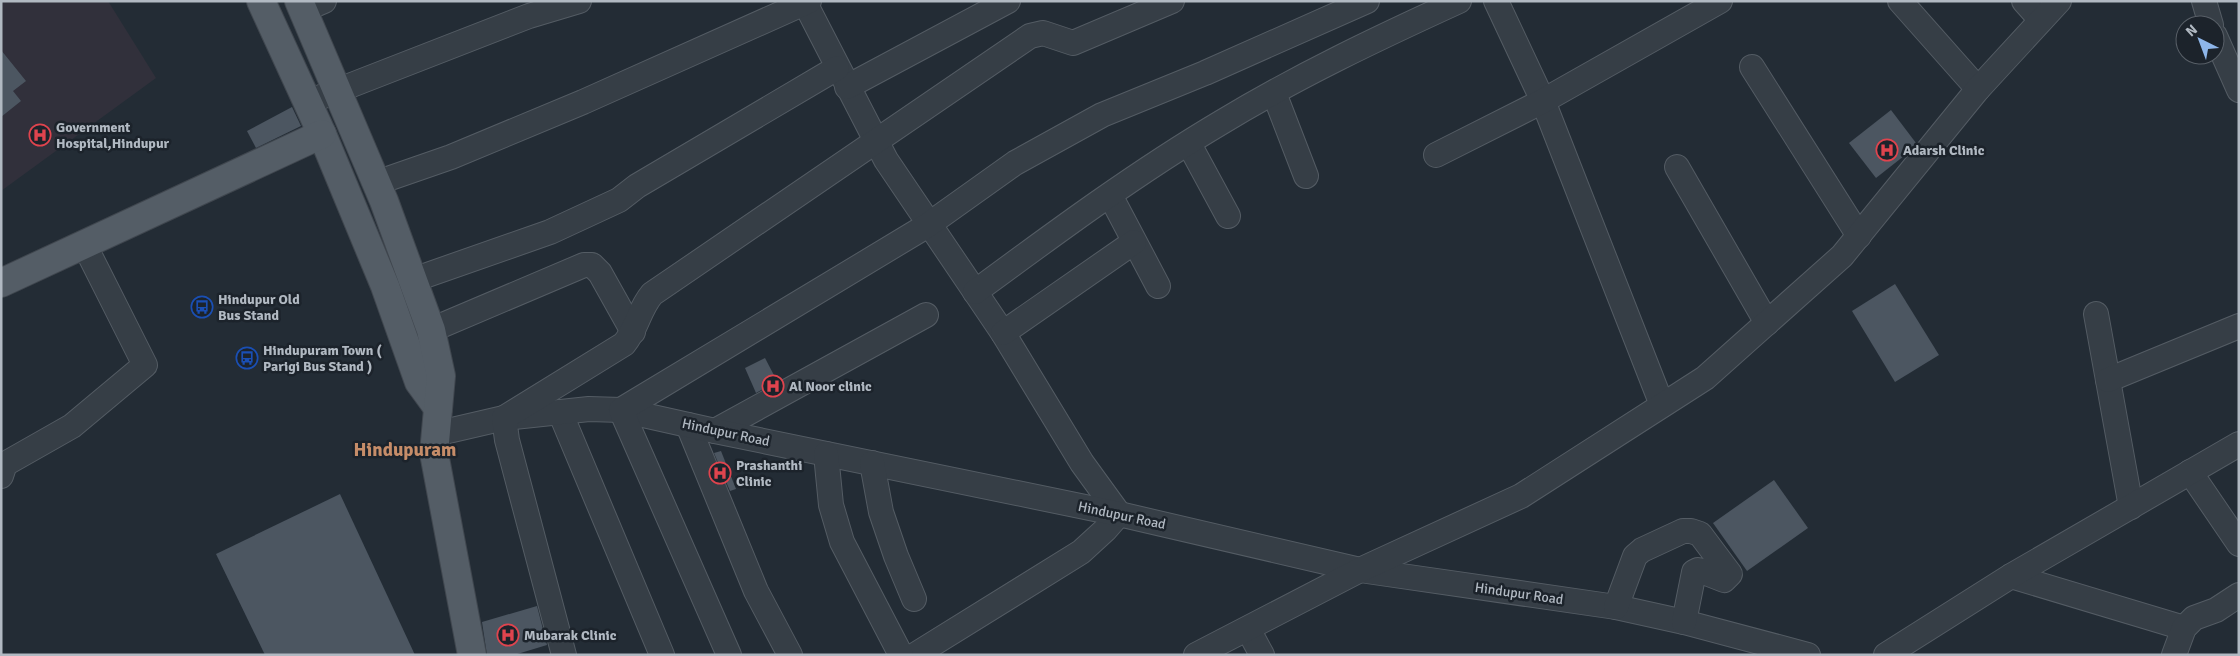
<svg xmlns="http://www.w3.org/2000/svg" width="2240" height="656" font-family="Signika,sans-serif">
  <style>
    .medical { fill: #31303b }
    .building { fill: #4c5661 }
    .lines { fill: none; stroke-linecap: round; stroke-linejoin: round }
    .minor-casing { stroke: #545c64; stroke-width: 26 }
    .major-casing { stroke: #40474f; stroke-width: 30 }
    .minor { stroke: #363e46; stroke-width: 24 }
    .major { stroke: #545d66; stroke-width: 28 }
    .labels { text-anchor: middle; stroke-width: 5; stroke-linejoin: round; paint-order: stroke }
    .poi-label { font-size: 14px; font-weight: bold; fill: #b1b9c2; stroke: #1c232b; text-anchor: start }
    .street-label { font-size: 14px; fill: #b1b9c2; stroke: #1c232b }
    .district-label { font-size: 19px; font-weight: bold; fill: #c68d69; stroke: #1c232b }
  </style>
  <rect width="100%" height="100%" fill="#232c35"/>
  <!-- medical -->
  <path class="medical" d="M1 1H108L156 78 1 191Z"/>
  <!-- building -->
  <g class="building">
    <path d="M1 50 26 81 13 91 21 101 1 117Z"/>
    <path d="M292 107 301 126 256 148 247 131Z"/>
    <path d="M1891 110 1916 143 1909 152 1876 178 1849 143Z"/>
    <path d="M1895 284 1939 355 1895 382 1852 311Z"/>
    <path d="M765 358 777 381 756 393 745 368Z"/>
    <path d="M721 451 736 489 730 491 714 453Z"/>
    <path d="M1774 480 1808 528 1747 571 1713 523Z"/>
    <path d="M340 494 415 655H265L216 554Z"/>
    <path d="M537 606 547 645 514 655H487L482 622Z"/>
  </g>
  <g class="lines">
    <!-- minor casing -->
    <g class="minor-casing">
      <g id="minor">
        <path d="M804 1 886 160 1003 333 1082 463 1119 514 1105 530 1081 552 915 655"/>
        <path d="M1496 1 1543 101 1662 405"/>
        <path d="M1900 1 1978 89"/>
        <path d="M2024 1 2041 20"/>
        <path d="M2204 1 2211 25"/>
        <path d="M303 10 324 1"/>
        <path d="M2215 36 2239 90"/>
        <path d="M1752 67 1859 236"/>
        <path d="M847 87 1008 1"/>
        <path d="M1274 93 1306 176"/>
        <path d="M308 102 529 16 579 1"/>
        <path d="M1189 144 1228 216"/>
        <path d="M1436 155 1543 101 1720 1"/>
        <path d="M1677 167 1767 323"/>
        <path d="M376 183 451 157 583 102 809 1"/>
        <path d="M1110 195 1158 286"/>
        <path d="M413 280 550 232 619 200 637 186 837 68"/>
        <path d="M975 292C1055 233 1136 173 1222 122 1298 76 1378 38 1459 1"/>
        <path d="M2096 314 2131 507"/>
        <path d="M431 330 584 265H592L600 273 633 332"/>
        <path d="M1003 333 1134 242"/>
        <path d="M2108 380 2239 326"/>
        <path d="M560 412 662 655"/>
        <path d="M688 425 756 591 790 655"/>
        <path d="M715 431 926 315"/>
        <path d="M435 434 504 418 589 409 621 410 715 431 1119 514 1360 570 1616 607 1684 622 1808 655"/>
        <path d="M826 454 831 505 842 542 901 655"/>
        <path d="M872 463 881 512 896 556 914 599"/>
        <path d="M2190 472 2239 544"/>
        <path d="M1 476 5 464 72 426 145 365 84 244"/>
        <path d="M2011 576 2184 628"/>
        <path d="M1616 607 1635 556 1642 550 1683 531H1691L1700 534 1730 574 1724 580 1701 571 1698 570 1694 572 1684 622"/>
        <path d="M1248 629 1262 655"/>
        <path d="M564 655 507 440 504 418 624 344C638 327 638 311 652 294L1030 36 1043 33 1073 43 1172 1"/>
        <path d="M729 655 621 410 928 225 1015 163 1102 115 1205 73 1367 1"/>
        <path d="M1196 655 1360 570 1521 496 1705 378 1842 256 1978 89 2059 1"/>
        <path d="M1886 655 2011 576 2239 444"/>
        <path d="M2174 655 2184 628 2194 618 2216 610 2239 595"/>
      </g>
    </g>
    <!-- major casing -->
    <g class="major-casing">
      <g id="major">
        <path d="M261 1 322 134 385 286 419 382 438 408"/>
        <path d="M299 1 384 201 431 330 441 376 434 453 472 655"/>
        <path d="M1 283 322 134"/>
      </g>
    </g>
    <!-- minor -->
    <use href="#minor" class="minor"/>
    <!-- major -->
    <use href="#major" class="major"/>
  </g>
  <!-- icons -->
  <defs>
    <g id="hospital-ring" transform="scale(1.125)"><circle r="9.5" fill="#1c232b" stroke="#e0444e" stroke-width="1.5"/><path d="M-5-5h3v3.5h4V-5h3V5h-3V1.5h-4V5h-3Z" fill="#e0444e"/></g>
    <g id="bus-ring" transform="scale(1.125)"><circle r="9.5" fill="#1c232b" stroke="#1a4fb4" stroke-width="1.5"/><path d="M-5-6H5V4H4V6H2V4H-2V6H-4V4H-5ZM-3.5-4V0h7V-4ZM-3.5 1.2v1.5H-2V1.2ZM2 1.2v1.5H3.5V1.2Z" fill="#1a4fb4"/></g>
  </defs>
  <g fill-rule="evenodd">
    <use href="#hospital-ring" x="40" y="135"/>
    <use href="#hospital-ring" x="1887" y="150"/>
    <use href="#bus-ring" x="202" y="307"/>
    <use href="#bus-ring" x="247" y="358"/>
    <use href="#hospital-ring" x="773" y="386"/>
    <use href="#hospital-ring" x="720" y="473"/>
    <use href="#hospital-ring" x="508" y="635"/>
  </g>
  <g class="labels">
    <!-- poi labels -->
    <g class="poi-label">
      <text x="56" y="132">Government<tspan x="56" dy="16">Hospital,Hindupur</tspan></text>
      <text x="1903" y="155">Adarsh Clinic</text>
      <text x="218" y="304">Hindupur Old<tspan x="218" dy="16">Bus Stand</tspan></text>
      <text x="263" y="355">Hindupuram Town (<tspan x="263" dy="16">Parigi Bus Stand )</tspan></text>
      <text x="789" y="391">Al Noor clinic</text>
      <text x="736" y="470">Prashanthi<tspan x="736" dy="16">Clinic</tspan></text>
      <text x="524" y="640">Mubarak Clinic</text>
    </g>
    <!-- street labels -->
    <g class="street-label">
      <text transform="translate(726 432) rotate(12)" y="5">Hindupur Road</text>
      <text transform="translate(1122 515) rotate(12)" y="5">Hindupur Road</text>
      <text transform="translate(1519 593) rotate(8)" y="5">Hindupur Road</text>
    </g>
    <!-- district labels -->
    <g class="district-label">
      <text x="405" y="456">Hindupuram</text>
    </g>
  </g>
  <!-- border -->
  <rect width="2240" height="656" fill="none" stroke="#b1b9c2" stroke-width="5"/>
  <!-- north arrow -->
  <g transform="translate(2200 40) rotate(318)"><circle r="24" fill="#1c232b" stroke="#585f67"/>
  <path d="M0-4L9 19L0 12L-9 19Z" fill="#8eb6ea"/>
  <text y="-8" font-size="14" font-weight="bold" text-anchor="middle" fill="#b1b9c2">N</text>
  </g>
</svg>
